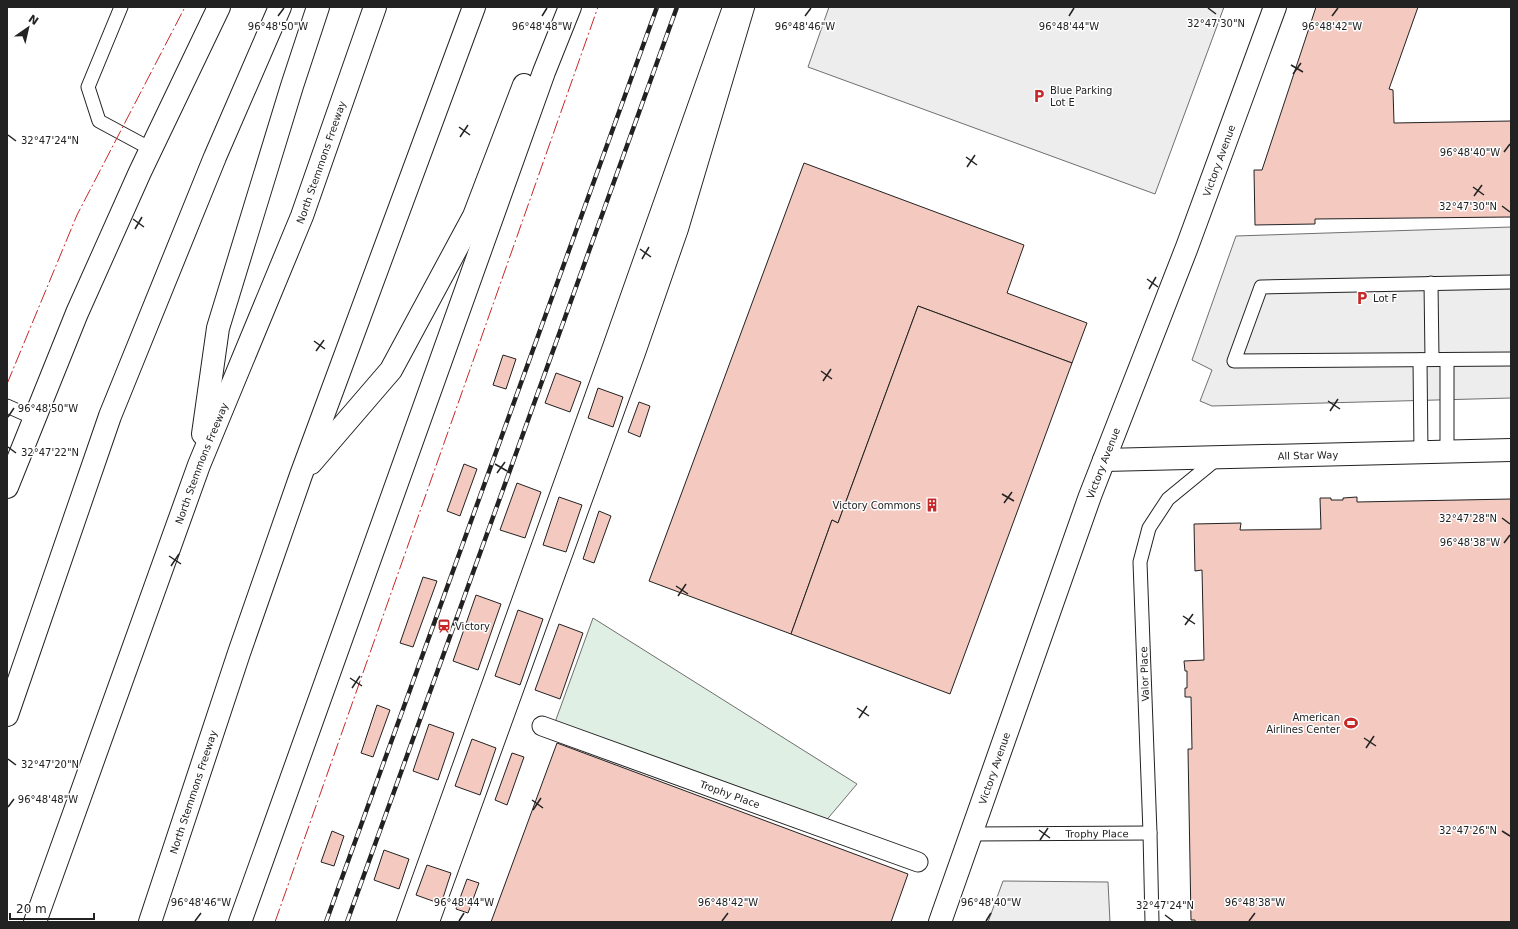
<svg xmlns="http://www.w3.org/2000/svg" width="1518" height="929" font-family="'DejaVu Sans',sans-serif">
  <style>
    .green { fill: #e0efe3; stroke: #6f6f6f }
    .parking { fill: #ededed; stroke: #6f6f6f }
    .building { fill: #f3c9c0; stroke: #222 }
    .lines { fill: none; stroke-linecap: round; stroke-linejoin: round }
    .service-casing { stroke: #222; stroke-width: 15 }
    .pedestrian-casing { stroke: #222; stroke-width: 21 }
    .minor-casing { stroke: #222; stroke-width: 24 }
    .secondary-casing { stroke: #222; stroke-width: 24 }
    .motorway-casing { stroke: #222; stroke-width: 24 }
    .service { stroke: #fff; stroke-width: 13 }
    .pedestrian { stroke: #fff; stroke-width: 19 }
    .minor { stroke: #fff; stroke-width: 22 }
    .secondary { stroke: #fff; stroke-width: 22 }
    .motorway { stroke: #fff; stroke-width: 22 }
    .tram { stroke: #222; stroke-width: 1 }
    .rail-casing { stroke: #222; stroke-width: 4.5 }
    .rail { stroke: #fff; stroke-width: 3; stroke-dasharray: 9; stroke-linecap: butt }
    .power { stroke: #c62828; stroke-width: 1; stroke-dasharray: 14 3 2 3; stroke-linecap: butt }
    .ticks { fill: none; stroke: #222; stroke-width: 1.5 }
    .labels { text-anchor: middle; stroke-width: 3; stroke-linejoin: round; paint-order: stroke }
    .poi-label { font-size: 10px; fill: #222; stroke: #fff; text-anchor: start }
    .street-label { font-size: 10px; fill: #222; stroke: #fff }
    .ticks-label { font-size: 10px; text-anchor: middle; fill: #222; stroke: #fff; stroke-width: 3; stroke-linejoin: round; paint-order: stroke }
  </style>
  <rect width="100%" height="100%" fill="#fff"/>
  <!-- green -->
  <path class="green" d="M593 618 857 784 824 823 554 725Z"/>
  <!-- parking -->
  <g class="parking">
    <path d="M829 7H1224L1155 194 808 67Z"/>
    <path d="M1511 227V398L1212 406 1200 401 1212 370 1192 360 1236 236Z"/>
    <path d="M1003 881 1108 882 1110 922H988Z"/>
  </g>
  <!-- building -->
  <g class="building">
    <path d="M1316 7H1418L1389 89 1393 90 1394 123 1511 121V217L1315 219V224L1255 225 1254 170H1262Z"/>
    <path d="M804 163 1024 245 1007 293 1087 323 1072 363 918 306 838 523 832 520 791 634 649 581Z"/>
    <path d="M918 306 1072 363 950 694 791 634 832 520 838 523Z"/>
    <path d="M503 355 516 359 506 389 493 385Z"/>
    <path d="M556 373 581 382 570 412 545 403Z"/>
    <path d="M598 388 623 397 613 427 588 418Z"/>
    <path d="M639 402 650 406 640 437 628 432Z"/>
    <path d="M464 464 477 469 460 516 447 511Z"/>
    <path d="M517 483 541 492 525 538 500 530Z"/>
    <path d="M559 497 582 505 566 552 543 545Z"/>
    <path d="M1357 497V502L1511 499V922H1195V920H1191L1188 749H1192L1191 697H1185V688H1187V671H1185L1184 661 1204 660 1202 570 1195 571 1194 524 1241 523 1240 530 1321 529 1320 498H1331V500H1343V498Z"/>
    <path d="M599 511 611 516 594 563 583 559Z"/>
    <path d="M423 577 437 581 413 647 400 643Z"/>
    <path d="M476 595 501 604 478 670 453 661Z"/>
    <path d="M518 610 543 619 520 685 495 676Z"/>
    <path d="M559 624 583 633 560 699 535 690Z"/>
    <path d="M377 705 390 710 373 757 361 753Z"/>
    <path d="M429 724 454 733 438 780 413 771Z"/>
    <path d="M472 739 496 748 480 795 455 786Z"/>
    <path d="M557 743 908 874 891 922H491Z"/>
    <path d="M512 753 524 757 507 805 495 800Z"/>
    <path d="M332 831 344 836 334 866 321 862Z"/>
    <path d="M384 850 409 859 399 889 374 880Z"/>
    <path d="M427 865 451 873 441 904 416 895Z"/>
    <path d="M467 879 479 883 468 913 456 909Z"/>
  </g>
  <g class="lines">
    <!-- service casing -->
    <g class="service-casing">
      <g id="service">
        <path d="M121 7 88 87 99 121 151 149"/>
        <path d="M1511 282 1261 287 1234 361 1511 359"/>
        <path d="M1431 283 1432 359"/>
        <path d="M1420 360 1421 452"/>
        <path d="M7 406 34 418"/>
        <path d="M1447 451V360"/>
        <path id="s1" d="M971 834 1150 833"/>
        <path d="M1152 922 1150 833 1140 562 1149 528 1168 499 1218 458"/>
      </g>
    </g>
    <!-- pedestrian casing -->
    <g class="pedestrian-casing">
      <g id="pedestrian">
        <path id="s2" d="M542 726 918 862"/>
      </g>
    </g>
    <!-- minor casing -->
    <g class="minor-casing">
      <g id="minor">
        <path id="s3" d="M1104 460 1511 450"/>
      </g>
    </g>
    <!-- secondary casing -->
    <g class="secondary-casing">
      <g id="secondary">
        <path d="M7 487 77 313 140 172 219 7"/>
        <path id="s4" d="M940 922 1090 496 1187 247 1275 7"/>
      </g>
    </g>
    <!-- motorway casing -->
    <g class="motorway-casing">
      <g id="motorway">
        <path d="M203 434 218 328 292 86 318 7"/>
        <path d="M311 463 391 370 474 216 524 85"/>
        <path d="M7 715 110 416 215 157 280 7"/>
        <path id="s5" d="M35 922 199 465 302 216 375 7"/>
        <path id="s6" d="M150 922 239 653 301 475 474 7"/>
        <path d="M240 922 544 72 570 7"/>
      </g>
    </g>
    <!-- service -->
    <use href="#service" class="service"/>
    <!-- pedestrian -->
    <use href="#pedestrian" class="pedestrian"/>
    <!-- minor -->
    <use href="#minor" class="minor"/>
    <!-- secondary -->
    <use href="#secondary" class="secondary"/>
    <!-- motorway -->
    <use href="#motorway" class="motorway"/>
    <!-- tram -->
    <g class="tram">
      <path d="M396 922 604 341 722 7"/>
      <path d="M440 922 645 356 688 232 755 7"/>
    </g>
    <!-- rail casing -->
    <g class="rail-casing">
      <g id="rail">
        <path d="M326 922 657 7"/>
        <path d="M347 922 677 7"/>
      </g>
    </g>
    <!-- rail -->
    <use href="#rail" class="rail"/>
    <!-- power -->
    <g class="power">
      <path d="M7 384 77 215 185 7"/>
      <path d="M275 922 598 7"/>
    </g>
  </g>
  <!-- ticks -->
  <path class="ticks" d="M1208 8 1216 14M278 16 284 8M542 16 547 8M805 16 811 8M1069 16 1074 8M1332 16 1338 8M1291 65 1303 72M1293 74 1301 63M459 127 470 135M8 135 16 141M460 137 468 125M1504 152 1510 144M966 157 977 165M967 167 975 155M1473 187 1484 195M1474 196 1482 185M1502 206 1510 212M133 219 144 227M135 229 142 217M640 249 651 257M642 259 649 247M1147 279 1158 287M1149 289 1156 277M314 341 325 349M316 351 324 340M821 371 832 379M823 381 831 369M1328 401 1340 409M1330 411 1338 399M8 417 14 408M8 447 16 453M495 464 507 471M497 473 505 462M1002 494 1014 501M1004 503 1012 492M1502 518 1510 524M1504 543 1510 535M169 556 181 564M171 566 179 554M676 586 688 594M678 596 686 584M1183 616 1195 624M1185 625 1193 614M350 678 362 686M352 688 360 676M857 708 869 716M859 718 867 706M1364 738 1376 746M1366 748 1374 736M8 759 16 765M532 800 543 808M8 807 14 799M533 810 541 798M1039 830 1050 838M1502 831 1510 836M1040 840 1048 828M1165 915 1173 921M195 921 201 913M459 921 464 913M722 921 728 913M986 921 991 913M1249 921 1255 913"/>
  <!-- icons -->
  <defs>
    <g id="parking-bare" transform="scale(1.08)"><path d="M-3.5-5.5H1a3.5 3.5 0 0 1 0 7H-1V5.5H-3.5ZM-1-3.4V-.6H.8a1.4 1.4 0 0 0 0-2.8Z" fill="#c62828" stroke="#fff" stroke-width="2.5" paint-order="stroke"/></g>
    <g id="building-bare" transform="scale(1.08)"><path d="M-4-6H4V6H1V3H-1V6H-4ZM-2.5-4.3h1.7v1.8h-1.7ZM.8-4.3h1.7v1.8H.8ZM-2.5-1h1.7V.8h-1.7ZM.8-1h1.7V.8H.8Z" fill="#c62828" stroke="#fff" stroke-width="2.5" paint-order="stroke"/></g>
    <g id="station-bare" transform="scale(1.08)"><path d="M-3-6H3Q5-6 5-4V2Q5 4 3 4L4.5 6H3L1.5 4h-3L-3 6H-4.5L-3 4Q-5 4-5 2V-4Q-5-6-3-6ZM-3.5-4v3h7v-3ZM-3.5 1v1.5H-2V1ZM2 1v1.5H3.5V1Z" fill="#c62828" stroke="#fff" stroke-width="2.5" paint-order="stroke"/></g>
    <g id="stadium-bare" transform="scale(1.08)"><path d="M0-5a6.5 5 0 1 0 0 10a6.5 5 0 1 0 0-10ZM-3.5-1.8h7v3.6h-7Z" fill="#c62828" stroke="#fff" stroke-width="2.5" paint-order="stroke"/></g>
  </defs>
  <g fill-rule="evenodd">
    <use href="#parking-bare" x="1039" y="96"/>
    <use href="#parking-bare" x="1362" y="298"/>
    <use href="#building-bare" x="932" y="505"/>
    <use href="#station-bare" x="444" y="626"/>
    <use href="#stadium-bare" x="1351" y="723"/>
  </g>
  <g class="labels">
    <!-- poi labels -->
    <g class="poi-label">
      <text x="1050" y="94">Blue Parking<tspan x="1050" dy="12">Lot E</tspan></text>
      <text x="1373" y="302">Lot F</text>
      <text x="921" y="509" text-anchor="end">Victory Commons</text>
      <text x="455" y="630">Victory</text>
      <text x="1340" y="721" text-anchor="end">American<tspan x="1340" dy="12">Airlines Center</tspan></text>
    </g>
    <!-- street labels -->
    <g class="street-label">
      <text dy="4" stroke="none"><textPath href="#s4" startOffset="811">Victory Avenue</textPath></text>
      <text dy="4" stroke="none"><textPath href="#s5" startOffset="812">North Stemmons Freeway</textPath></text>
      <text dy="4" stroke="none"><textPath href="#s3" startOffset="204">All Star Way</textPath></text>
      <text dy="4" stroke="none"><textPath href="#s5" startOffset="488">North Stemmons Freeway</textPath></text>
      <text dy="4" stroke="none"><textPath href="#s4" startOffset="487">Victory Avenue</textPath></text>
      <text transform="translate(1144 674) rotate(-92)" y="4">Valor Place</text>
      <text dy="4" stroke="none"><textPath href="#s4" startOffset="163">Victory Avenue</textPath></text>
      <text dy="4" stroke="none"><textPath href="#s6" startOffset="137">North Stemmons Freeway</textPath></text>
      <text dy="4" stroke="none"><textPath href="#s2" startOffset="200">Trophy Place</textPath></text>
      <text dy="4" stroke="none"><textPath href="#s1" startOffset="126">Trophy Place</textPath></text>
    </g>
  </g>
  <g class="ticks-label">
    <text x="1216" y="27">32°47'30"N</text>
    <text x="278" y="30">96°48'50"W</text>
    <text x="542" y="30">96°48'48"W</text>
    <text x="805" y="30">96°48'46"W</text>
    <text x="1069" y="30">96°48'44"W</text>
    <text x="1332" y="30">96°48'42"W</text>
    <text x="50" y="144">32°47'24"N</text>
    <text x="1470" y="156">96°48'40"W</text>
    <text x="1468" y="210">32°47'30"N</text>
    <text x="48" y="412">96°48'50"W</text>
    <text x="50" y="456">32°47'22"N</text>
    <text x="1468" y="522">32°47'28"N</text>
    <text x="1470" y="546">96°48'38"W</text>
    <text x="50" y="768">32°47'20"N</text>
    <text x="48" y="803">96°48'48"W</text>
    <text x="1468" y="834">32°47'26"N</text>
    <text x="201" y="906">96°48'46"W</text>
    <text x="464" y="906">96°48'44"W</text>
    <text x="728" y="906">96°48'42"W</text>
    <text x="991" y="906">96°48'40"W</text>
    <text x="1255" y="906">96°48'38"W</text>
    <text x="1165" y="909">32°47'24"N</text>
  </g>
  <!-- border -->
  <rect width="1518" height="929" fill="none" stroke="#222222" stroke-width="16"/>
  <!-- north arrow -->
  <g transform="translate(28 28) rotate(34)" stroke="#ffffff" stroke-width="3" paint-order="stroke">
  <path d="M0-3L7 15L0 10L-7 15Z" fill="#222222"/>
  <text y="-6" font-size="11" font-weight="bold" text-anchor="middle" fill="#222222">N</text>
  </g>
  <!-- scale -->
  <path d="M10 913v6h84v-6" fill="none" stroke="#222222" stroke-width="2"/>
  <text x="16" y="913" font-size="12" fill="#222222" stroke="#ffffff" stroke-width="3" paint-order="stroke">20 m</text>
</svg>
